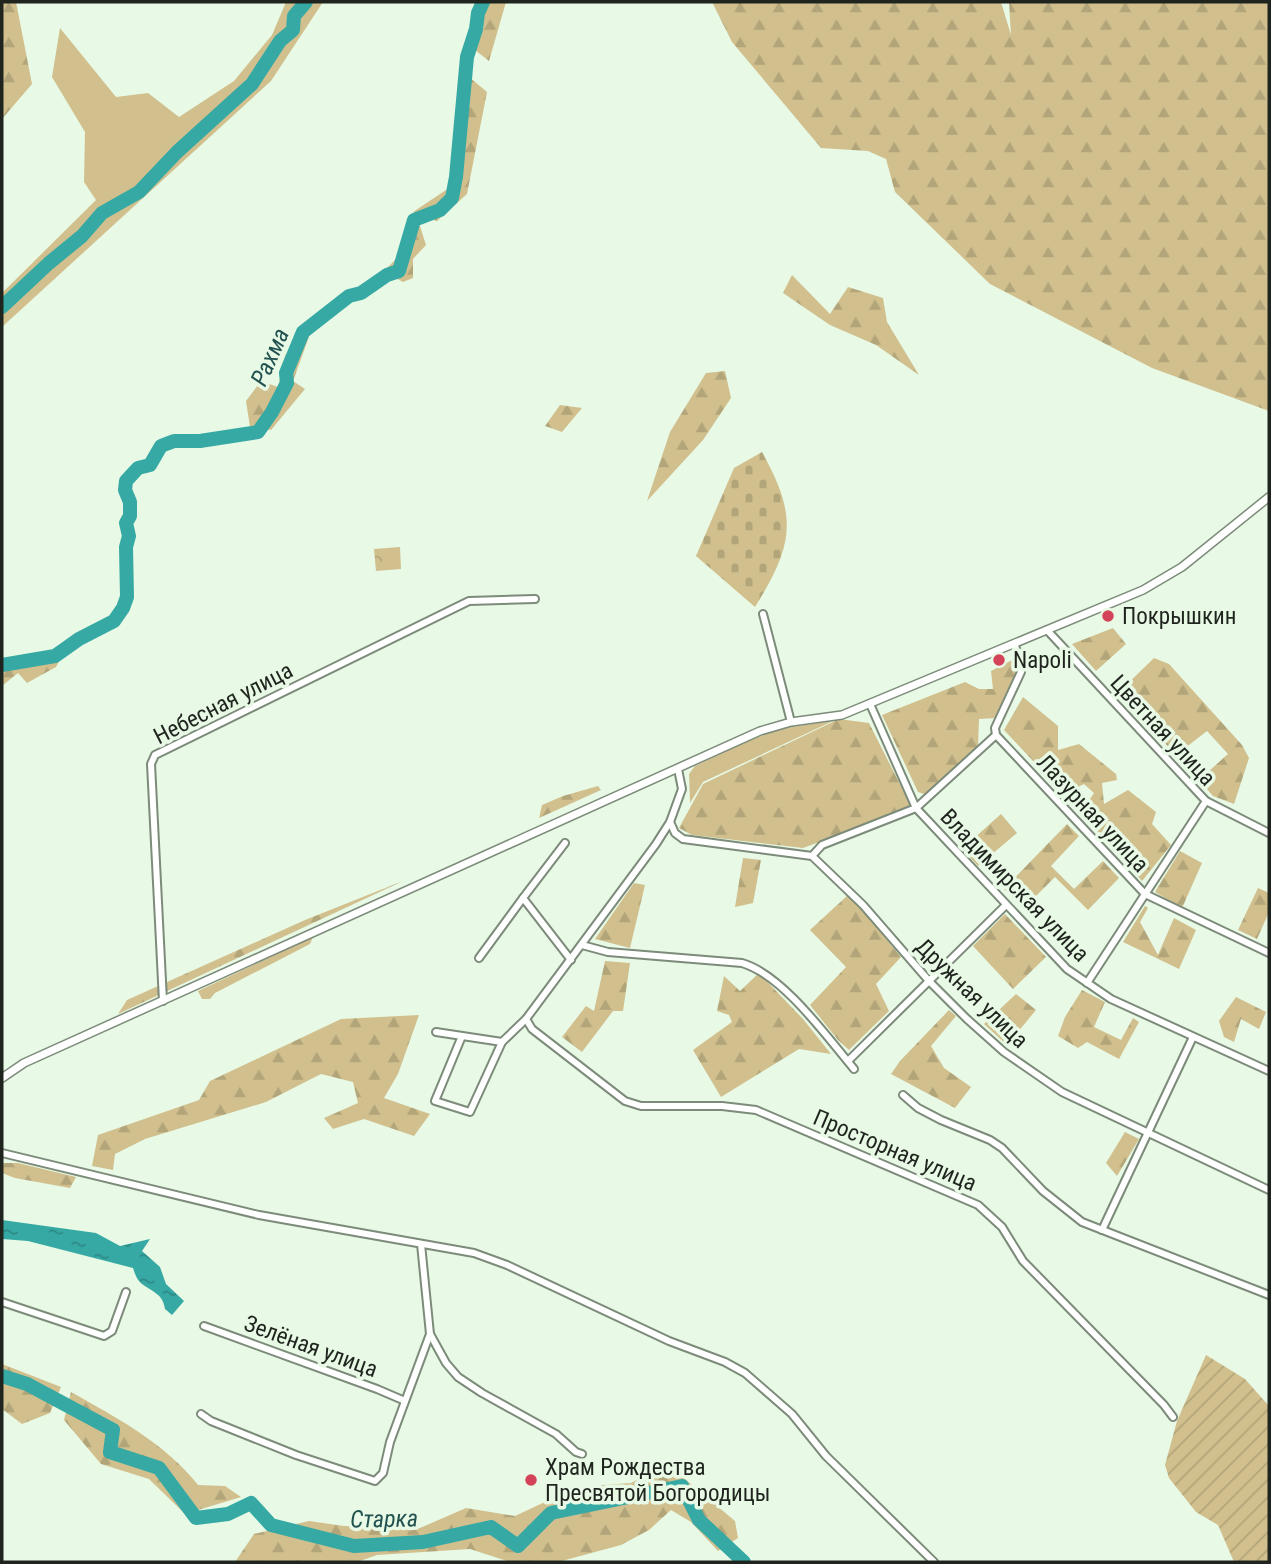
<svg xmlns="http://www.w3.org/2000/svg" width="1271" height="1564" font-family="'Roboto Condensed',sans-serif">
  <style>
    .grass { fill: #d1c08e }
    .forest { fill: url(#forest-firs) }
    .cemetery { fill: url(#cemetery-stones) }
    .park { fill: url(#park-crowns) }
    .garden { fill: url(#garden-furrows) }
    .water { fill: url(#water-ripples) }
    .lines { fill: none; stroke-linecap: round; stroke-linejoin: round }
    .river { stroke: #36a9a4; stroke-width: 14 }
    .minor-casing { stroke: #7c8b7a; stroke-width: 10 }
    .tertiary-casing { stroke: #7c8b7a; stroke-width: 10 }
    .minor { stroke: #fff; stroke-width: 6 }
    .tertiary { stroke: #fff; stroke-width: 7 }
    .poi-dot { fill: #d44359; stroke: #e8f9e5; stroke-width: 2.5 }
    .labels { text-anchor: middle; stroke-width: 7; stroke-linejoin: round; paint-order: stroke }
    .poi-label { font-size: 23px; fill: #1f251e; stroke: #e8f9e5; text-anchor: start }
    .street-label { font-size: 23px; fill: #1f251e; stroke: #e8f9e5 }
    .water-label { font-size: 24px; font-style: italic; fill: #21524f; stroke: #e8f9e5 }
  </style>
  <defs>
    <pattern id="forest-firs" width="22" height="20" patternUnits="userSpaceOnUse" patternTransform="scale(1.75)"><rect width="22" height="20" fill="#d1c08e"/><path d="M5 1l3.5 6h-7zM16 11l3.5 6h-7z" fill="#b3a57a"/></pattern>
    <pattern id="cemetery-stones" width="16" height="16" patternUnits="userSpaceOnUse" patternTransform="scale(1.75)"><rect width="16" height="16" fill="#d1c08e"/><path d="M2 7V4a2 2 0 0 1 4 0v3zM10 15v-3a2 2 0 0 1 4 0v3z" fill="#b3a57a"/></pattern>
    <pattern id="park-crowns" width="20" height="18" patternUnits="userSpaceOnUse" patternTransform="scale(1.75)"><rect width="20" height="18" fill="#d1c08e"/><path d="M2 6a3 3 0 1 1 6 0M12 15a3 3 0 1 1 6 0" fill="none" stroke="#b3a57a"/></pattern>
    <pattern id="garden-furrows" width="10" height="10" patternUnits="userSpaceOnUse" patternTransform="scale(1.75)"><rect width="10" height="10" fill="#d1c08e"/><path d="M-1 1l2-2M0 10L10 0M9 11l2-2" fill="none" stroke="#b3a57a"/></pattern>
    <pattern id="water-ripples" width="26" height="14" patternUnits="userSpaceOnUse" patternTransform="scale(1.75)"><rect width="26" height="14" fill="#36a9a4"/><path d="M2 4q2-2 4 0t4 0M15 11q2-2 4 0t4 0" fill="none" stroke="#2d8985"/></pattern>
  </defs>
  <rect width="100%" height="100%" fill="#e8f9e5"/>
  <!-- grass -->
  <g class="grass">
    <path d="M286 2H323L271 81 2 327V293L96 200 84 182 85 132 52 77 60 28 116 97 148 93 179 117 234 81 272 35Z"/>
    <path d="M833 721 703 782 690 803 689 774 695 766 752 739 784 728Z"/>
    <path d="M313 937 310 944 215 993 210 999H202L198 991Z"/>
  </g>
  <!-- forest -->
  <g class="forest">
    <path d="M2 2H16L32 84 2 119Z"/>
    <path d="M483 2H506L489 61 475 50Z"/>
    <path d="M712 2H1001L1011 35 1009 2H1269V411L1152 368 990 284 895 192 886 159 868 151 821 148 732 42Z"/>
    <path d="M463 72 487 92 467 194 437 221 413 212 449 188Z"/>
    <path d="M419 223 426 245 413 259V278L403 282 384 271 400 255 407 230Z"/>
    <path d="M792 275 830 314 848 287 883 298 887 322 919 375 876 345 830 325 783 293Z"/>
    <path d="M310 334 293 381 305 389 271 430 250 427 246 401 261 381 278 387 285 356 293 342Z"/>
    <path d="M725 371 731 398 703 440 647 501 670 432 706 373Z"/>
    <path d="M560 405 582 408 562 432 545 426Z"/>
    <path d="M1113 628 1126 644 1096 671 1072 644Z"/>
    <path d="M62 656 56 667 27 683 18 673 2 686V663H32Z"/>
    <path d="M1018 657 1020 673 997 718 979 719 978 748 927 795 918 792 882 715 965 682 979 689H993L991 671Z"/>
    <path d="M1154 658 1169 664 1242 745 1249 758 1234 804 1213 796 1199 780 1228 754 1207 731 1176 755 1118 693Z"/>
    <path d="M1023 697 1058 726V750L1079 744 1116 774 1117 780 1102 783 1104 804 1128 790 1156 812 1152 824 1171 845 1142 881 1091 824 1083 809 1094 793 1084 784 1064 794 1004 730Z"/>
    <path d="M839 719 869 723 912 808 803 848 692 835 679 828 703 784Z"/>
    <path d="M598 786 601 790 539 818 542 805 563 796Z"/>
    <path d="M1001 814 1017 833 978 866 962 849Z"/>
    <path d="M1067 824 1079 836 1051 866 1074 889 1103 861 1119 878 1088 910 1055 877 1023 909 1004 889Z"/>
    <path d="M1180 851 1202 863 1182 908 1155 892Z"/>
    <path d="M743 858 761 860 753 903 735 907Z"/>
    <path d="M403 881 118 1014 127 1000 305 920Z"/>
    <path d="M634 883 645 885 630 948 595 939Z"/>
    <path d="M1258 888 1269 893V912L1257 939 1238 930Z"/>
    <path d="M849 894 901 957 876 984 889 1011 849 1050 838 1040 810 1005 846 967 810 930Z"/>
    <path d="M1145 906 1148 908 1140 922 1158 955 1174 918 1196 930 1179 969 1123 942Z"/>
    <path d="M1005 914 1046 957 1013 989 973 946Z"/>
    <path d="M605 961 630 963 623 1011H613L582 1052 562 1037 586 1006 594 1011Z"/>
    <path d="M759 973 803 1019 831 1054 799 1049 721 1097 693 1050 732 1022 729 1015 717 1011 724 976 740 991Z"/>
    <path d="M1082 990 1105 1002 1094 1027 1121 1040 1133 1018 1139 1022 1119 1059 1087 1042 1078 1048 1058 1036 1065 1017Z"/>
    <path d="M1016 994 1036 1010 1007 1045 984 1024Z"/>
    <path d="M1236 997 1266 1012 1259 1029 1241 1019 1234 1042 1224 1037 1219 1021Z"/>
    <path d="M949 1010 956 1016 931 1046 944 1068 971 1087 955 1108 891 1074 900 1061Z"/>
    <path d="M419 1015 398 1074 384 1098 430 1114 414 1136 364 1119 333 1129 324 1118 358 1103 353 1082 321 1074 266 1102 145 1139 115 1154 113 1170 92 1166 98 1135 199 1100 210 1081 341 1019Z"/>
    <path d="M1125 1132 1139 1139 1117 1176 1106 1163Z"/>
    <path d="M2 1163H18L76 1177 70 1188 15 1178 2 1173Z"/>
    <path d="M2 1364 61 1387 50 1413 22 1424 2 1409Z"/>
    <path d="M71 1392C117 1418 165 1443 198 1485L225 1486 241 1497 185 1514 149 1479 101 1464 64 1420Z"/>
    <path d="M666 1463 735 1521 738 1538 718 1551 691 1522 671 1510 649 1530 621 1545 558 1562H510L470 1549 377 1555 357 1562H235L254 1534 309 1521 344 1526 420 1528 466 1508 515 1516 577 1487 631 1483Z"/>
  </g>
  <!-- cemetery -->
  <path class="cemetery" d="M762 452C798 517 794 544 755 607L696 556 734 468Z"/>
  <!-- park -->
  <path class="park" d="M400 547 401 569 376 571 374 549Z"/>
  <!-- garden -->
  <path class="garden" d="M1206 1355 1245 1379 1269 1406V1562H1234L1218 1525 1196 1512 1169 1478 1165 1465 1177 1421Z"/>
  <!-- water -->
  <path class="water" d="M2 1220 96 1233 120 1246 150 1239 142 1251 160 1267 166 1284 184 1301 172 1315 165 1309C163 1294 153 1292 142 1284 137 1280 135 1274 133 1268L28 1241 2 1239Z"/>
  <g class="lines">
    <!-- river -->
    <g class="river">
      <path d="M2 307 49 263 82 236 102 213 139 192 177 152 252 84 280 41 293 30 294 16 306 2"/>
      <path d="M2 665 55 656 79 639 114 621 123 608 127 597 126 547 129 536 126 523 130 516V502L125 490 126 481 138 468 150 465 161 446 174 441H200L258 432 272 412 287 383 286 373 303 332 349 296 361 293 387 275 399 271 414 220 440 210 452 198 456 177 467 57 476 29 478 13 483 2"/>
      <path d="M2 1376 27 1384 113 1430 110 1452 159 1468 196 1518 228 1514 251 1503 271 1525 354 1546 423 1542 491 1527 518 1546 551 1513 682 1486 699 1520 744 1562"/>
    </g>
    <!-- minor casing -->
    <g class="minor-casing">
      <g id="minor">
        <path d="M763 614 791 722"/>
        <path d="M1047 630 1206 801 1269 833"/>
        <path d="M870 704 916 808 1067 969 1111 999 1269 1071"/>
        <path d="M996 735 995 728 1021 672V660L1014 644"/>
        <path d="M670 822 675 833 683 839 812 856 863 905 929 981 967 1019 1004 1052 1062 1092 1269 1190"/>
        <path d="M565 843 523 898 571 960"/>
        <path d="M812 856 822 845 916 808 996 735 1145 894 1269 953"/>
        <path d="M582 945 608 952 742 963C783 975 827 1037 854 1069"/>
        <path d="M479 958 523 898"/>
        <path d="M1087 983 1206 801"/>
        <path d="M163 1001 151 764 155 755 469 601 535 599"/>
        <path d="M526 1019 532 1029 625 1101 641 1106H722L756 1110 978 1205 1002 1227 1023 1261 1164 1405 1173 1417"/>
        <path d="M436 1032 502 1042 526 1019 656 844 670 822 682 789 678 769"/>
        <path d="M462 1036 435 1101 470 1112 502 1042"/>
        <path d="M848 1061 1006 905"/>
        <path d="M903 1095 918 1108 941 1120 990 1140 1002 1148 1043 1191 1082 1222 1269 1295"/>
        <path d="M2 1153 259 1215 474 1253 507 1265 669 1341 725 1362 745 1373 792 1414 826 1456 934 1562"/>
        <path d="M1102 1230 1193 1037"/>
        <path d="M421 1244 430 1334 446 1363 458 1377 482 1393 556 1434 576 1452 582 1454"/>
        <path d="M2 1302 104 1336 112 1331 126 1292"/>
        <path d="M204 1326 377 1389 405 1401"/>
        <path d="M201 1414 211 1421 296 1455 375 1481 383 1473 390 1442 430 1334"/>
      </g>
    </g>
    <!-- tertiary casing -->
    <g class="tertiary-casing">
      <path id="tertiary" d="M2 1078 24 1063 760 731 791 722 842 715 1143 590 1182 567 1269 497"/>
    </g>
    <!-- minor -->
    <use href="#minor" class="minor"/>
    <!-- tertiary -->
    <use href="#tertiary" class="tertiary"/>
  </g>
  <!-- markers -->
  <g class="poi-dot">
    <circle cx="1108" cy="616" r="7"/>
    <circle cx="999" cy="660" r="7"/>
    <circle cx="531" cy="1480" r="7"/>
  </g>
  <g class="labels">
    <!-- poi labels -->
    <g class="poi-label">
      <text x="1122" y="624">Покрышкин</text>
      <text x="1013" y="668">Napoli</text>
      <text x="545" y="1475">Храм Рождества<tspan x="545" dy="26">Пресвятой Богородицы</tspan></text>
    </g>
    <!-- street labels -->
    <g class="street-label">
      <text transform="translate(223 703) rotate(-27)" y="8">Небесная улица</text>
      <text transform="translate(1163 730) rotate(47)" y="8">Цветная улица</text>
      <text transform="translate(1093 813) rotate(47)" y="8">Лазурная улица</text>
      <text transform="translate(1015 885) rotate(46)" y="8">Владимирская улица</text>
      <text transform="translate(972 993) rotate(44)" y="8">Дружная улица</text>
      <text transform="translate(895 1150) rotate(23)" y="8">Просторная улица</text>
      <text transform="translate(311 1346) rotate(20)" y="8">Зелёная улица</text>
    </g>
    <!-- water labels -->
    <g class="water-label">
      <text transform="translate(270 357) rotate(-66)" y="8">Рахма</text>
      <text transform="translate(384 1519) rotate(-1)" y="8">Старка</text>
    </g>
  </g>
  <!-- border -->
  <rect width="1271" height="1564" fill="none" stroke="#1f251e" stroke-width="7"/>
</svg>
